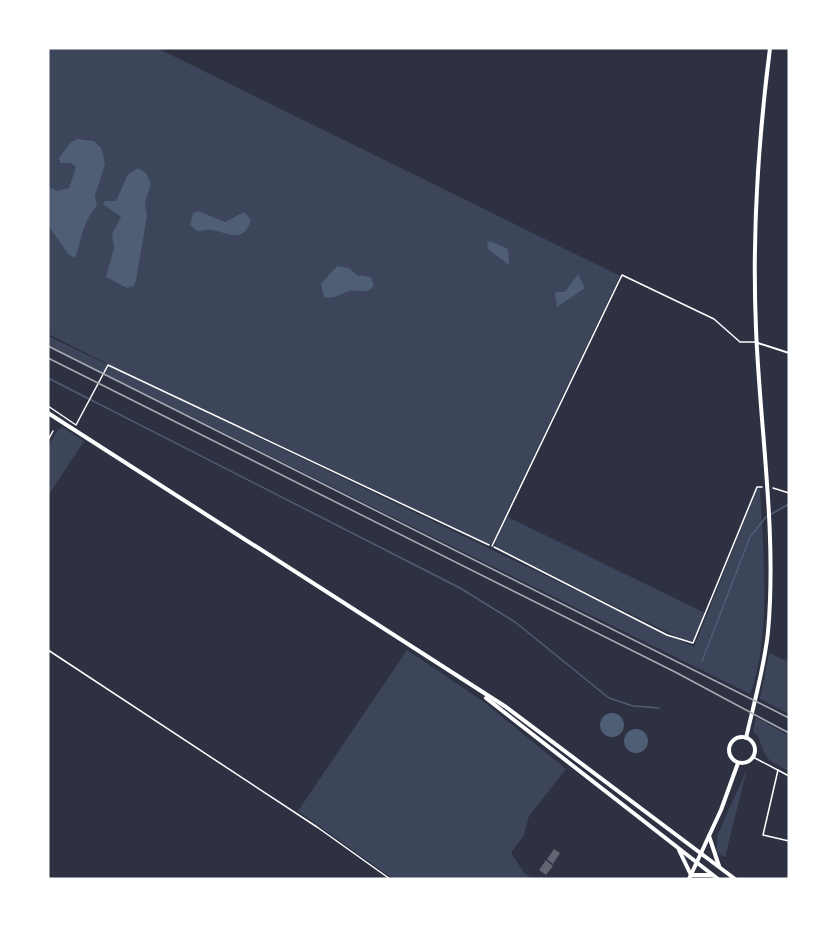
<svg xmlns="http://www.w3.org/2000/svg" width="837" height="927" font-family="'Titillium Web',sans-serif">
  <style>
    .green { fill: #3c4559 }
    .water { fill: #4f5d75 }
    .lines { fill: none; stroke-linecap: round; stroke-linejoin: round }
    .stream { stroke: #4f5d75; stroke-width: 1.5 }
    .building { fill: #626471 }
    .path { stroke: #fff; stroke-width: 1.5 }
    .service { stroke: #fff; stroke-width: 1.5 }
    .minor { stroke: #fff; stroke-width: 2 }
    .secondary { stroke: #fff; stroke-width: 4 }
    .rail { stroke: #abadb3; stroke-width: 1.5 }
  </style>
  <rect width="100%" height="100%" fill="#2d3142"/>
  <!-- green -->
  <g class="green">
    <path d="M48 48H157L620 276 491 545 114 367 48 334Z"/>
    <path d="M48 336 694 647 757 489H760C763 548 772 638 750 694L48 346Z"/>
    <path d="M62 427 84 441 48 496C48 471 42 442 62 427Z"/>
    <path d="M506 516 705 613 695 638 692 641 681 639 497 548 494 543Z"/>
    <path d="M407 650 484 702 566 769 529 816 524 835 511 853 525 874 533 879H393L298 811Z"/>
    <path d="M769 653 789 662V714L760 699Z"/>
    <path d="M756 717 789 736V771C766 759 766 760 758 736L753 732Z"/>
    <path d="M747 769 725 857 717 853V836Z"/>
  </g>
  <!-- water -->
  <g class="water">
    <path d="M77 139 94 141 102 149 105 164 95 196 97 206C82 222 82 240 75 258L68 254 48 225V186L57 191 69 188 76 167 71 163H60L59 158 70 143Z"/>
    <path d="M138 168 146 173 151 184 145 202 147 216 136 280 134 286 127 288 106 277 114 248 112 234 121 217 103 204 105 201H116L128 174Z"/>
    <path d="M198 211 225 222 244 212 251 220C243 245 227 232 211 230 206 229 201 231 197 231L190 225 193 213Z"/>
    <path d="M490 241 508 249 509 265 488 249 487 244Z"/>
    <path d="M337 266 349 268 357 275 371 277 374 286C366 295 359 289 349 291 340 294 335 300 324 297L321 284Z"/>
    <path d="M578 274 585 288 557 307 555 292H565Z"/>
    <circle cx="612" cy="725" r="12"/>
    <circle cx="636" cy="741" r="12"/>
  </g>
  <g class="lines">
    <!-- stream -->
    <g class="stream">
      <path d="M48 378 460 588 515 622 609 698 633 706 659 708"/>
      <path d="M702 661 750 537 766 517 789 504"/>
    </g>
  </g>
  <!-- building -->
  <g class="building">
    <path d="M554 849 560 853 553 864 547 859Z"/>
    <path d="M546 860 553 866 546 875 539 870Z"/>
  </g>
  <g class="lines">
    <!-- path -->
    <g class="path">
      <path d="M48 406 76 425 108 365 489 545"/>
      <path d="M48 440 53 431"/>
      <path d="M773 488 789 493"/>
      <path d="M494 547 667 635 693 643 757 487H762"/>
      <path d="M48 650 317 827 390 879"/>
    </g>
    <!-- service -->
    <g class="service">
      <path d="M492 546 622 275 714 319 740 342H755"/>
      <path d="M753 757 789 776"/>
      <path d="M778 770 763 835 789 841"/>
    </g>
    <!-- minor -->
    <path class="minor" d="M758 343 789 353"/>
    <!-- secondary -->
    <g class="secondary">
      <path d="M48 413 506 707 735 879"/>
      <path d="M486 698 718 879"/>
      <circle cx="742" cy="750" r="13"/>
      <path d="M746 738C754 703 764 669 768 632 777 532 760 429 756 329 752 235 758 141 770 48"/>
      <path d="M709 836 719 866"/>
      <path d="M679 850 691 875"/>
      <path d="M691 875H711"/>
      <path d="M689 879 721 810 738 763"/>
    </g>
    <!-- rail -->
    <g class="rail">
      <path d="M48 346 789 718"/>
      <path d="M48 358 677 673 789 733"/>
    </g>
  </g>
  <!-- border -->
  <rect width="837" height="927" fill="none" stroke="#ffffff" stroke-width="99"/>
</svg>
